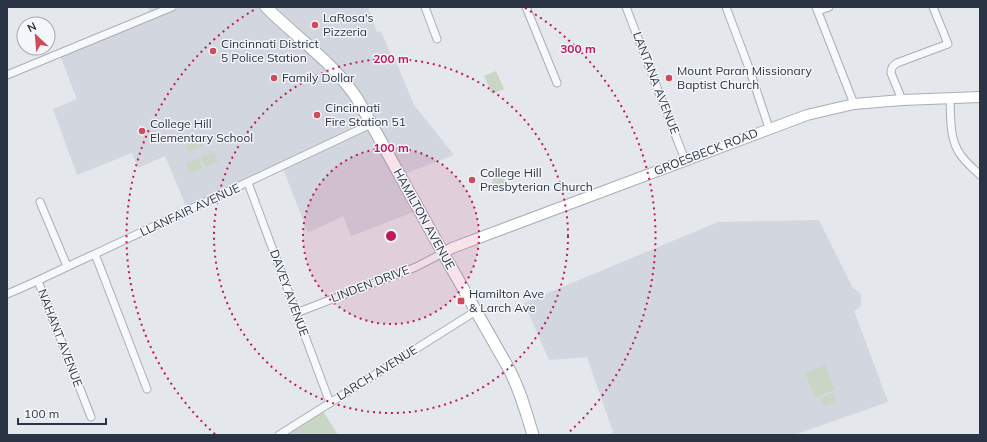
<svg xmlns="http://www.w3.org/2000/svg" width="987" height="442" font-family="Mulish,sans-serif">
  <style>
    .built { fill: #d2d6de }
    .green { fill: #c9d6c5 }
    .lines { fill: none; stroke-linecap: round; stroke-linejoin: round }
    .street-casing { stroke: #a9aeb7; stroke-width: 9 }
    .secondary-casing { stroke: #a9aeb7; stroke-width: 12 }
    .primary-casing { stroke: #a3abb8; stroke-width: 13 }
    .street { stroke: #f7f8fa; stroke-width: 7 }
    .secondary { stroke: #fff; stroke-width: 10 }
    .primary { stroke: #fff; stroke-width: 11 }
    .ring { fill: none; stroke: #c2185b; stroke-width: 2; stroke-dasharray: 2 4 }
    .poi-dot { fill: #d1495b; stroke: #f4f6f9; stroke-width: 1.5 }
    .labels { text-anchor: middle; stroke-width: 3; stroke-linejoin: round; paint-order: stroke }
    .poi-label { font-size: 12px; fill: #2b3445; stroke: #f4f6f9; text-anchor: start }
    .street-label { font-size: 12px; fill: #2b3445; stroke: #f4f6f9 }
    .centre { fill: #c2185b; stroke: #f4f6f9; stroke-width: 2 }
    .ring-label { font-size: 12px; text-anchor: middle; font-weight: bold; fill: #c2185b; stroke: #f4f6f9; stroke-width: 3; stroke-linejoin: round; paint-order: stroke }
  </style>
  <rect width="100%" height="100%" fill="#e4e7ec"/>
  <!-- built -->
  <g class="built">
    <path d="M148 7H368L377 32 381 31 393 59H395L414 105 454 155 399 176 419 210 351 236 343 216 308 233 282 166 188 211 165 156 138 168 132 153 77 175 53 109 77 99 59 53 151 15Z"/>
    <path d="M819 220 853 288 861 294V306L854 311 888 402 794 435H610L613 432 587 357 549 360 524 303 718 222Z"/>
  </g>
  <!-- green -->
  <g class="green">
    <path d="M496 71 504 89 492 94 484 76Z"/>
    <path d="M198 139H201C203 141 204 144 203 146L192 151H189L186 147 187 143Z"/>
    <path d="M214 152 218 162 205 167 201 157Z"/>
    <path d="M199 158 203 168 190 173 186 163Z"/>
    <path d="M498 176 503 177 506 183 503 192 496 189 492 184C492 180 494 177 498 176Z"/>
    <path d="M825 365 835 390 815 397 805 373Z"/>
    <path d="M833 393 836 402 824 407 820 399Z"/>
    <path d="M321 408 338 435H279Z"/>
  </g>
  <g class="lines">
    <!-- street casing -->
    <g class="street-casing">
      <g id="street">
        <path d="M425 7 437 39"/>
        <path d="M526 7 557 83"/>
        <path d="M626 7 685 160"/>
        <path d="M726 7 749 68 769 128"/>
        <path d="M816 7 854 104"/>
        <path d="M818 11 829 7"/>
        <path d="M7 75 172 7"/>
        <path d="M950 98C951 117 949 138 960 154 965 162 973 168 980 175"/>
        <path d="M902 100 891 73C891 68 893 65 897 63L948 44 933 7"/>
        <path d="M248 183 330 403"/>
        <path d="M40 202 67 266"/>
        <path d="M95 254 147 389"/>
        <path d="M38 281 91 417"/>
        <path d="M7 294C37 282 65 267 95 254L371 124"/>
        <path d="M296 313 416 267 443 253"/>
        <path d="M279 435 476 311"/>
      </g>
    </g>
    <!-- secondary casing -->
    <g class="secondary-casing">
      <path id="secondary" d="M443 253 452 248 807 115 854 104 902 100 980 97"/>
    </g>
    <!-- primary casing -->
    <g class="primary-casing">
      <path id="primary" d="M266 7C297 38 334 63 358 100L443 253 509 369C520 390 526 412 533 435"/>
    </g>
    <!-- street -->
    <use href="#street" class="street"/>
    <!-- secondary -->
    <use href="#secondary" class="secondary"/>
    <!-- primary -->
    <use href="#primary" class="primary"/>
  </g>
  <!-- distance rings -->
  <circle cx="391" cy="236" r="88" fill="#c2185b" fill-opacity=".12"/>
  <g class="ring">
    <circle cx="391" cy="236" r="88"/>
    <circle cx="391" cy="236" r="177"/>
    <path d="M215 434A265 265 0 0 1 257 8M525 8A265 265 0 0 1 567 434"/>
  </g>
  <!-- markers -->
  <g class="poi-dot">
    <circle cx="315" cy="25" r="4"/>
    <circle cx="213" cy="51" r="4"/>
    <circle cx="274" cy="78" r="4"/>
    <circle cx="669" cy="78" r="4"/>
    <circle cx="317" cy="115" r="4"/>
    <circle cx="142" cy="131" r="4"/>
    <circle cx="472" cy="180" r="4"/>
    <rect x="457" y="297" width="8" height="8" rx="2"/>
  </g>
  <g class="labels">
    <!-- poi labels -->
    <g class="poi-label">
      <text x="323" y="22">LaRosa's<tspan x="323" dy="14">Pizzeria</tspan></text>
      <text x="221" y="48">Cincinnati District<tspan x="221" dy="14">5 Police Station</tspan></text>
      <text x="677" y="75">Mount Paran Missionary<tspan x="677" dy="14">Baptist Church</tspan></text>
      <text x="282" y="82">Family Dollar</text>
      <text x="325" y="112">Cincinnati<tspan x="325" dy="14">Fire Station 51</tspan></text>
      <text x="150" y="128">College Hill<tspan x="150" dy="14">Elementary School</tspan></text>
      <text x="480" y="177">College Hill<tspan x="480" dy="14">Presbyterian Church</tspan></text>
      <text x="469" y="298">Hamilton Ave<tspan x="469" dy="14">&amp; Larch Ave</tspan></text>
    </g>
    <!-- street labels -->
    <g class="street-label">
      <text transform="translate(656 83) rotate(69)" y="4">LANTANA AVENUE</text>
      <text transform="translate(706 152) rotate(-21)" y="4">GROESBECK ROAD</text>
      <text transform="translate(190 210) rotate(-25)" y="4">LLANFAIR AVENUE</text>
      <text transform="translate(424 219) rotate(61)" y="4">HAMILTON AVENUE</text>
      <text transform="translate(370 284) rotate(-21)" y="4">LINDEN DRIVE</text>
      <text transform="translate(289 293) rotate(70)" y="4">DAVEY AVENUE</text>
      <text transform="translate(60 338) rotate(69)" y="4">NAHANT AVENUE</text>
      <text transform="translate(377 373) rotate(-32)" y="4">LARCH AVENUE</text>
    </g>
  </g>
  <circle cx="391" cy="236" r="6" class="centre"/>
  <g class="ring-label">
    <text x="578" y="53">300 m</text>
    <text x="391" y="63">200 m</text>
    <text x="391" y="152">100 m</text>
  </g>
  <!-- border -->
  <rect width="987" height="442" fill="none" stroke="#2b3445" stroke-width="16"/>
  <!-- north arrow -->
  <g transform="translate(36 36) rotate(334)"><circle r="19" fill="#f4f6f9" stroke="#a4a8b1"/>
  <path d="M0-3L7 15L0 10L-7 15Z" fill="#d1495b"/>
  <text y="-6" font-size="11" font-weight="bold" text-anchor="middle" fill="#2b3445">N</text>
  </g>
  <!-- scale -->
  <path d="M18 418v6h88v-6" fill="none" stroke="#2b3445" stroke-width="2"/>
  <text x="24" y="418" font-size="12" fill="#2b3445" stroke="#f4f6f9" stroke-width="3" paint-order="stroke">100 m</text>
</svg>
